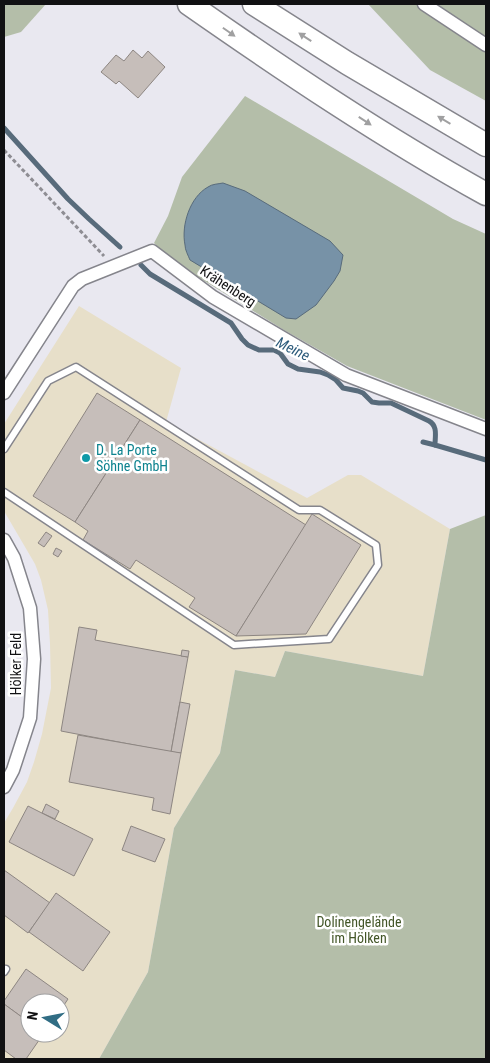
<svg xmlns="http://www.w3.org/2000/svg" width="490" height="1063" font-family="'Roboto Condensed',sans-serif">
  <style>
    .industrial { fill: #e7dfc9; fill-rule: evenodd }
    .green { fill: #b4bea9 }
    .water { fill: #7792a7; stroke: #586b7b }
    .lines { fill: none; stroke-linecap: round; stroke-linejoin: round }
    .stream { stroke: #586b7b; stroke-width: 5 }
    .building { fill: #c6beba; stroke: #8d8682 }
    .service-casing { stroke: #85858c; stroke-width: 9 }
    .minor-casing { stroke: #85858c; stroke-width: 15 }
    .motorway-casing { stroke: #85858c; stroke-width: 25 }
    .path { stroke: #8e8d93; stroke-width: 3; stroke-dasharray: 4 2.5; stroke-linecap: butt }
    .service { stroke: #fff; stroke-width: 6 }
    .minor { stroke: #fff; stroke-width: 12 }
    .motorway { stroke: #fff; stroke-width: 22 }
    .oneway { fill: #a0a0a1 }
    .culture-dot { fill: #0f9aa8; stroke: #fff; stroke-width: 2 }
    .labels { text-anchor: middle; stroke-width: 5; stroke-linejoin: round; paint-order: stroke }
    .street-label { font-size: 14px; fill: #111113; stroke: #fff }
    .culture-label { font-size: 14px; fill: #0d838f; stroke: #fff; text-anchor: start }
    .park-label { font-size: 14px; fill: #435628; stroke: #fff }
    .water-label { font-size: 15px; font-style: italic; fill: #2c5b7b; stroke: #fff }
  </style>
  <rect width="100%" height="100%" fill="#e9e8f0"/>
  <!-- industrial -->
  <path class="industrial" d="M79 306 181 368 166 422 307 498 348 475H361L450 529 423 676 285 651 275 677 235 670 220 753 174 828 148 972 99 1059H4V823L13 808 27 782 34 762 42 734 51 688 50 644 48 610 41 580 35 564 4 511V424ZM30 1003H60V1033H30Z"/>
  <!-- green -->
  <g class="green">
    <path d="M4 4H46L21 32 4 37Z"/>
    <path d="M368 4H486V101L430 70Z"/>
    <path d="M245 96 453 219 486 234V420L347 366 284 330 167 258 154 243 168 216 182 177Z"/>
    <path d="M486 515V1059H99L148 972 174 828 220 753 235 670 275 677 285 651 423 676 450 529Z"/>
  </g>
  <!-- water -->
  <path class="water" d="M223 183 245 191 330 241 343 255 340 271 334 281 316 305 296 319 286 318 190 260C188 255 185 250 185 245 181 225 190 197 208 187 212 184 218 184 223 183Z"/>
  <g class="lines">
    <!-- stream -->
    <g class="stream">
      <path d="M4 128 68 199 89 219 120 247"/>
      <path d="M141 265 150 274 231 323 242 339 248 345 259 350H274L280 353 288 364 298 369 320 372 328 375 336 380 343 388 358 391 363 393 372 402 379 403H391L429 421C438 426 435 436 435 445L486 460"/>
      <path d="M423 442 435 445"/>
    </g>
  </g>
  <!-- building -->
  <g class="building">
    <path d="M133 50 142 58 148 51 165 67 138 98 119 81 116 84 101 72 116 55 124 61Z"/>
    <path d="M97 393 140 420 75 522 33 496Z"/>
    <path d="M140 420 306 525 236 636 189 607 195 598 136 560 130 569 83 540 88 531 75 522Z"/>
    <path d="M312 514 361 545 306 634 236 636Z"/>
    <path d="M46 532 52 536 44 547 38 543Z"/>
    <path d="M56 548 62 551 58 557 53 554Z"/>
    <path d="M79 627 97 630 95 640 188 657 171 752 61 731Z"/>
    <path d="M182 650 189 651 188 657 181 656Z"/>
    <path d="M180 702 190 704 181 753 171 752Z"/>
    <path d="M78 735 181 753 170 814 152 810 154 798 69 782Z"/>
    <path d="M46 804 59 811 55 819 42 813Z"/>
    <path d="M28 806 93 839 74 876 9 842Z"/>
    <path d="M131 826 165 839 155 862 122 850Z"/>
    <path d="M4 870 50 903 28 933 4 915Z"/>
    <path d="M56 893 110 932 83 971 29 932Z"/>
    <path d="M26 969 68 999 60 1011V1003H30V1023L4 1004V1001Z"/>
    <path d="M4 1004 30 1023V1033H44L26 1059H16L4 1050Z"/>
  </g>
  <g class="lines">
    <!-- service casing -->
    <g class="service-casing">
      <g id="service">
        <path d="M4 449 48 381 76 367 299 510H320L376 545 378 565 329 639 234 645 4 492"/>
        <path d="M4 972 6 969"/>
      </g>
    </g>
    <!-- minor casing -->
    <g class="minor-casing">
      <g id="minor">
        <path d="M424 4 486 45"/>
        <path d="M4 393 73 286 82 279 152 251 213 297 346 375 486 429"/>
        <path d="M4 540 14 558 30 608 34 659 30 718 13 770 4 787"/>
      </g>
    </g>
    <!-- motorway casing -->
    <g class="motorway-casing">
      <g id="motorway">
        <path d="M189 4C285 71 383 137 486 194"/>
        <path d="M254 4 347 63 486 145"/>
      </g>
    </g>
    <!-- path -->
    <path class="path" d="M4 150 104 256"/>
    <!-- service -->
    <use href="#service" class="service"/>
    <!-- minor -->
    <use href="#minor" class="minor"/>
    <!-- motorway -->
    <use href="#motorway" class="motorway"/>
  </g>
  <!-- one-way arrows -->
  <defs><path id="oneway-solid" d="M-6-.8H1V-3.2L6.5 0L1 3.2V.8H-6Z" transform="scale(1.25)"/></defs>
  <g class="oneway">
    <use href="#oneway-solid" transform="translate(229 32) rotate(35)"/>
    <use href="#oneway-solid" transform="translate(305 37) rotate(-147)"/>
    <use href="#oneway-solid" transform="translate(444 120) rotate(-149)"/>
    <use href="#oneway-solid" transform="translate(365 121) rotate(33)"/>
  </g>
  <!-- markers -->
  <circle class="culture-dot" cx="86" cy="458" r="5"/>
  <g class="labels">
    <!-- street labels -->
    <g class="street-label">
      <text transform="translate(228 286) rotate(33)" y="5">Krähenberg</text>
      <text transform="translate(16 664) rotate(-90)" y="5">Hölker Feld</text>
    </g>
    <!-- culture labels -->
    <g class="culture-label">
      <text x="96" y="455">D. La Porte<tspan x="96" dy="16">Söhne GmbH</tspan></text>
    </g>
    <!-- park labels -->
    <g class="park-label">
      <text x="359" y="927">Dolinengelände<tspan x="359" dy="16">im Hölken</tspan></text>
    </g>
    <!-- water labels -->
    <g class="water-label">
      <text transform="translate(293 349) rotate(26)" y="5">Meine</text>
    </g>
  </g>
  <!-- border -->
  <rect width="490" height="1063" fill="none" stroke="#111113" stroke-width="10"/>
  <!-- north arrow -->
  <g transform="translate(45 1018) rotate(280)"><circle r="24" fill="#ffffff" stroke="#a0a0a1"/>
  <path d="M0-4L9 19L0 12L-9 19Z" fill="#316d84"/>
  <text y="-8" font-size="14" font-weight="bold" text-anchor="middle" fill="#111113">N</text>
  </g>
</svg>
